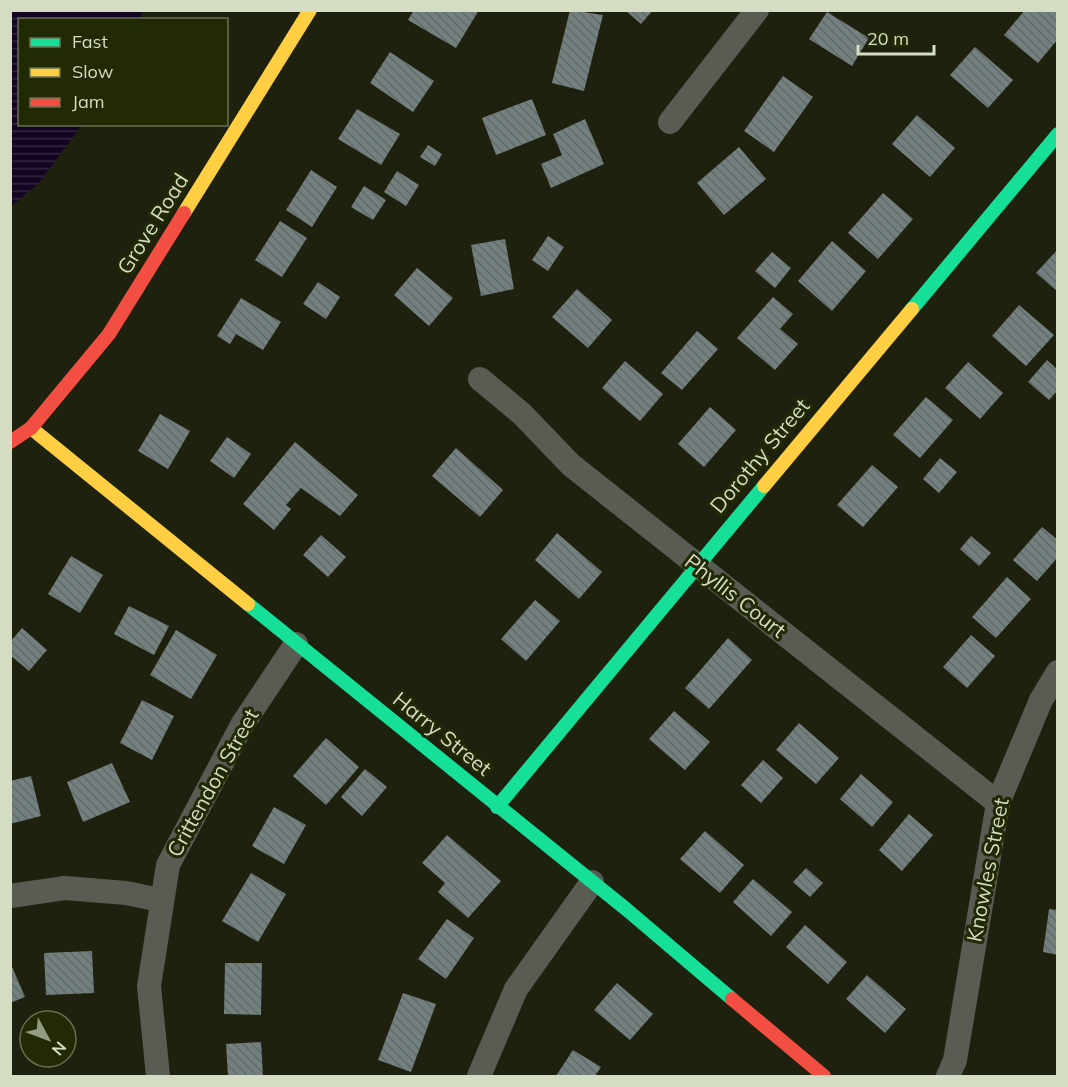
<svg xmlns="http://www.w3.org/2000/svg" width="1068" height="1087" font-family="Mulish,sans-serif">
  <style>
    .water { fill: url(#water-rules) }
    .building { fill: url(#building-back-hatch) }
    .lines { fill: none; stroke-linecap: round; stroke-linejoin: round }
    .street { stroke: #595c53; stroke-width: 24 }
    .fast { stroke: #16e098; stroke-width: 14 }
    .slow { stroke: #ffcf43; stroke-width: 14 }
    .jam { stroke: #f24e42; stroke-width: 14 }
    .labels { text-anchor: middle; stroke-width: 6; stroke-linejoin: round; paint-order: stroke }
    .street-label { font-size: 21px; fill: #d4dcc2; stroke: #212905 }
  </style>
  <defs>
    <pattern id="water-rules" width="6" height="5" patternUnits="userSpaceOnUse" patternTransform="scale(1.5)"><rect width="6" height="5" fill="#130423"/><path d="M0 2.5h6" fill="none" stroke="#342841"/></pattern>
    <pattern id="building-back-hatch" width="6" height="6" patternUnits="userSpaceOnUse" patternTransform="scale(1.5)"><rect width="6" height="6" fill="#74807f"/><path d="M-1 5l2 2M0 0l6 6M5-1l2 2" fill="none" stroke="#626a67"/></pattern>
  </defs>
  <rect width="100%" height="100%" fill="#1d210d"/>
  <!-- water -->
  <path class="water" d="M11 10 143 11 140 19 20 20V124L82 125 38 184 11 206Z"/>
  <!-- building -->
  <g class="building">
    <path d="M414 10H479L456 48 408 20Z"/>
    <path d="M570 10 603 15 584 91 552 83Z"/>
    <path d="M625 10H653L641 24Z"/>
    <path d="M1025 10H1058V39L1038 63 1004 35Z"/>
    <path d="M827 12 869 38 852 66 809 39Z"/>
    <path d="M975 47 1013 80 988 108 950 75Z"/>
    <path d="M390 52 434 81 413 112 370 83Z"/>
    <path d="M783 76 813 97 774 152 744 131Z"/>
    <path d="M532 99 546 135 496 155 482 118Z"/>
    <path d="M357 109 400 134 381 165 338 139Z"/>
    <path d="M917 115 955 148 930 177 892 144Z"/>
    <path d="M585 119 604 164 551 188 541 164 562 155 553 134Z"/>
    <path d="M428 145 442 154 435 166 420 157Z"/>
    <path d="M739 147 766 179 724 215 697 183Z"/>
    <path d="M311 170 337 187 312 227 286 210Z"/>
    <path d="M397 171 419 185 406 206 384 192Z"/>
    <path d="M364 186 386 200 373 220 351 207Z"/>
    <path d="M883 193 913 219 878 259 848 233Z"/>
    <path d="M280 221 307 238 282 277 255 260Z"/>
    <path d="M548 236 564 247 548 271 532 260Z"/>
    <path d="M505 239 514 289 481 296 471 245Z"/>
    <path d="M832 241 866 271 832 311 798 281Z"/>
    <path d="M1058 249V292L1036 273Z"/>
    <path d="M772 252 791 268 775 288 755 271Z"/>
    <path d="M417 268 453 298 429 326 394 295Z"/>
    <path d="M318 282 340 297 326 319 303 304Z"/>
    <path d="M577 289 612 320 588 348 552 317Z"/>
    <path d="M773 297 793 314 780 329 798 344 775 370 737 338Z"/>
    <path d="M241 298 281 322 263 350 236 334 230 344 217 336Z"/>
    <path d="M1019 305 1054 335 1026 366 992 336Z"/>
    <path d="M697 331 718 349 682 390 661 373Z"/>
    <path d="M1047 360 1058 370V390L1049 400 1028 382Z"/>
    <path d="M625 361 663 394 640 421 602 388Z"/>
    <path d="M968 362 1003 393 980 419 945 388Z"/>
    <path d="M926 397 953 420 920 458 893 435Z"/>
    <path d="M710 407 736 430 704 467 678 444Z"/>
    <path d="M160 414 190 431 168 469 138 451Z"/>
    <path d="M227 437 251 454 234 478 210 461Z"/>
    <path d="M295 442 358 495 340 516 301 488 286 505 291 509 274 530 243 504Z"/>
    <path d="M456 448 503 490 480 517 432 476Z"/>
    <path d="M940 458 957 472 939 493 923 479Z"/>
    <path d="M872 465 898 487 863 527 837 505Z"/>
    <path d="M1042 527 1058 540V557L1037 581 1013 560Z"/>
    <path d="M557 533 602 572 579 599 535 560Z"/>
    <path d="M321 535 346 557 328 577 303 555Z"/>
    <path d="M971 536 991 553 979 566 960 549Z"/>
    <path d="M71 556 103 575 80 613 48 594Z"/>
    <path d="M1007 577 1031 599 996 638 972 617Z"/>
    <path d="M535 600 560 621 526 661 501 639Z"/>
    <path d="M129 606 169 626 154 655 114 634Z"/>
    <path d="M22 628 47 650 29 671 10 655V642Z"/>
    <path d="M176 630 217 655 191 699 150 675Z"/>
    <path d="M971 635 995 656 967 688 943 667Z"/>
    <path d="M728 638 752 660 709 709 685 688Z"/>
    <path d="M142 700 174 716 152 760 120 743Z"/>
    <path d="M674 711 710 742 685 770 649 739Z"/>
    <path d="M799 723 839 758 816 784 776 750Z"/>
    <path d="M326 738 359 767 326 805 293 776Z"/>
    <path d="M763 760 783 778 761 803 741 785Z"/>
    <path d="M112 763 130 802 83 822 67 782Z"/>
    <path d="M365 769 387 787 362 816 341 797Z"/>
    <path d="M861 774 893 802 872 827 840 799Z"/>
    <path d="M31 776 41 816 10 824V781Z"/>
    <path d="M274 807 306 825 284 864 252 846Z"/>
    <path d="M909 814 933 835 902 871 879 850Z"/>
    <path d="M705 831 744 865 720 893 680 859Z"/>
    <path d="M447 835 501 881 468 918 438 892 445 883 422 863Z"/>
    <path d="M806 868 823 883 810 897 793 882Z"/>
    <path d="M251 873 286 894 258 942 222 921Z"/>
    <path d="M753 879 792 912 771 936 733 902Z"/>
    <path d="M1049 909 1058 910V955L1043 952Z"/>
    <path d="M447 919 474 938 446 979 418 959Z"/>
    <path d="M805 925 847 962 828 984 786 947Z"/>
    <path d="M92 951 94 993 46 995 44 953Z"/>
    <path d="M10 962 25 997 10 1003Z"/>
    <path d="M225 963H262L261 1015 224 1014Z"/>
    <path d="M867 975 906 1009 885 1033 846 999Z"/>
    <path d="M617 983 653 1014 630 1040 594 1010Z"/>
    <path d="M403 993 436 1004 411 1072 378 1060Z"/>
    <path d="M261 1042 263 1076H228L226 1044Z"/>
    <path d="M573 1050 601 1067 595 1076H556Z"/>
  </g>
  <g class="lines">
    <!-- street -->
    <g class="street">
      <path d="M670 122 757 10"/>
      <path d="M480 379 522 414 571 465 998 803"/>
      <path d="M10 896 65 888 126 893 160 900"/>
      <path d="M158 1076 149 986 168 865 242 725 296 644"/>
      <path d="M479 1076 516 989 592 882"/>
      <path d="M948 1076 955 1060 998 803 1041 700 1058 672"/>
    </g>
    <!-- fast -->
    <g class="fast">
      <path d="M912 309 1058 134"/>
      <path d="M248 604 626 909 732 999"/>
      <path d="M497 807 764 486"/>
    </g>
    <!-- slow -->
    <g class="slow">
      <path d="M184 213 310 10"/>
      <path d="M31 428 248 604"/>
      <path d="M764 486 912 309"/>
    </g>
    <!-- jam -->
    <g class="jam">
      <path d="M10 442 31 428 109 334 184 213"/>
      <path d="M732 999 824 1076"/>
    </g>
  </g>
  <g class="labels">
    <!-- street labels -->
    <g class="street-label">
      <text transform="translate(153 224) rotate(-58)" y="7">Grove Road</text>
      <text transform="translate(760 456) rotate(-50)" y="7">Dorothy Street</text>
      <text transform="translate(735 596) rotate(38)" y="7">Phyllis Court</text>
      <text transform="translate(442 734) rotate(39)" y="7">Harry Street</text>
      <text transform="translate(213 783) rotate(-61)" y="7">Crittendon Street</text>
      <text transform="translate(988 870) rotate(-79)" y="7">Knowles Street</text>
    </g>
  </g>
  <!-- border -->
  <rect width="1068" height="1087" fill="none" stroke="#d4dcc2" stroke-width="24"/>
  <!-- legend -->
  <rect x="18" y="18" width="210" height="108" fill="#212905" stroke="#697151" stroke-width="1.5"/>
  <rect x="30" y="38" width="30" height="9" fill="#16e098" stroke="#697151" stroke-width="1.5"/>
  <text x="72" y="48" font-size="18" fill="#d4dcc2">Fast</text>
  <rect x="30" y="68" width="30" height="9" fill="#ffcf43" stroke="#697151" stroke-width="1.5"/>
  <text x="72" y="78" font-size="18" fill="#d4dcc2">Slow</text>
  <rect x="30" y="98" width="30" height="9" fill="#f24e42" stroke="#697151" stroke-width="1.5"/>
  <text x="72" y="108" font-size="18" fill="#d4dcc2">Jam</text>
  <!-- north arrow -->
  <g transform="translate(48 1039) rotate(131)"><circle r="28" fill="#212905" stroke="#697151" stroke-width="1.5"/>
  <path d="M0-4.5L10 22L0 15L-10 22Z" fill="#949b83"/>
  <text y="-9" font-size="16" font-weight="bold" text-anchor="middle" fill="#d4dcc2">N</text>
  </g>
  <!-- scale -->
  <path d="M858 45v9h76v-9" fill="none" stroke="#d4dcc2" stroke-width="3"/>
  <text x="867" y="45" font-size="18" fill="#d4dcc2" stroke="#212905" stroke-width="4.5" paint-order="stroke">20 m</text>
</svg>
